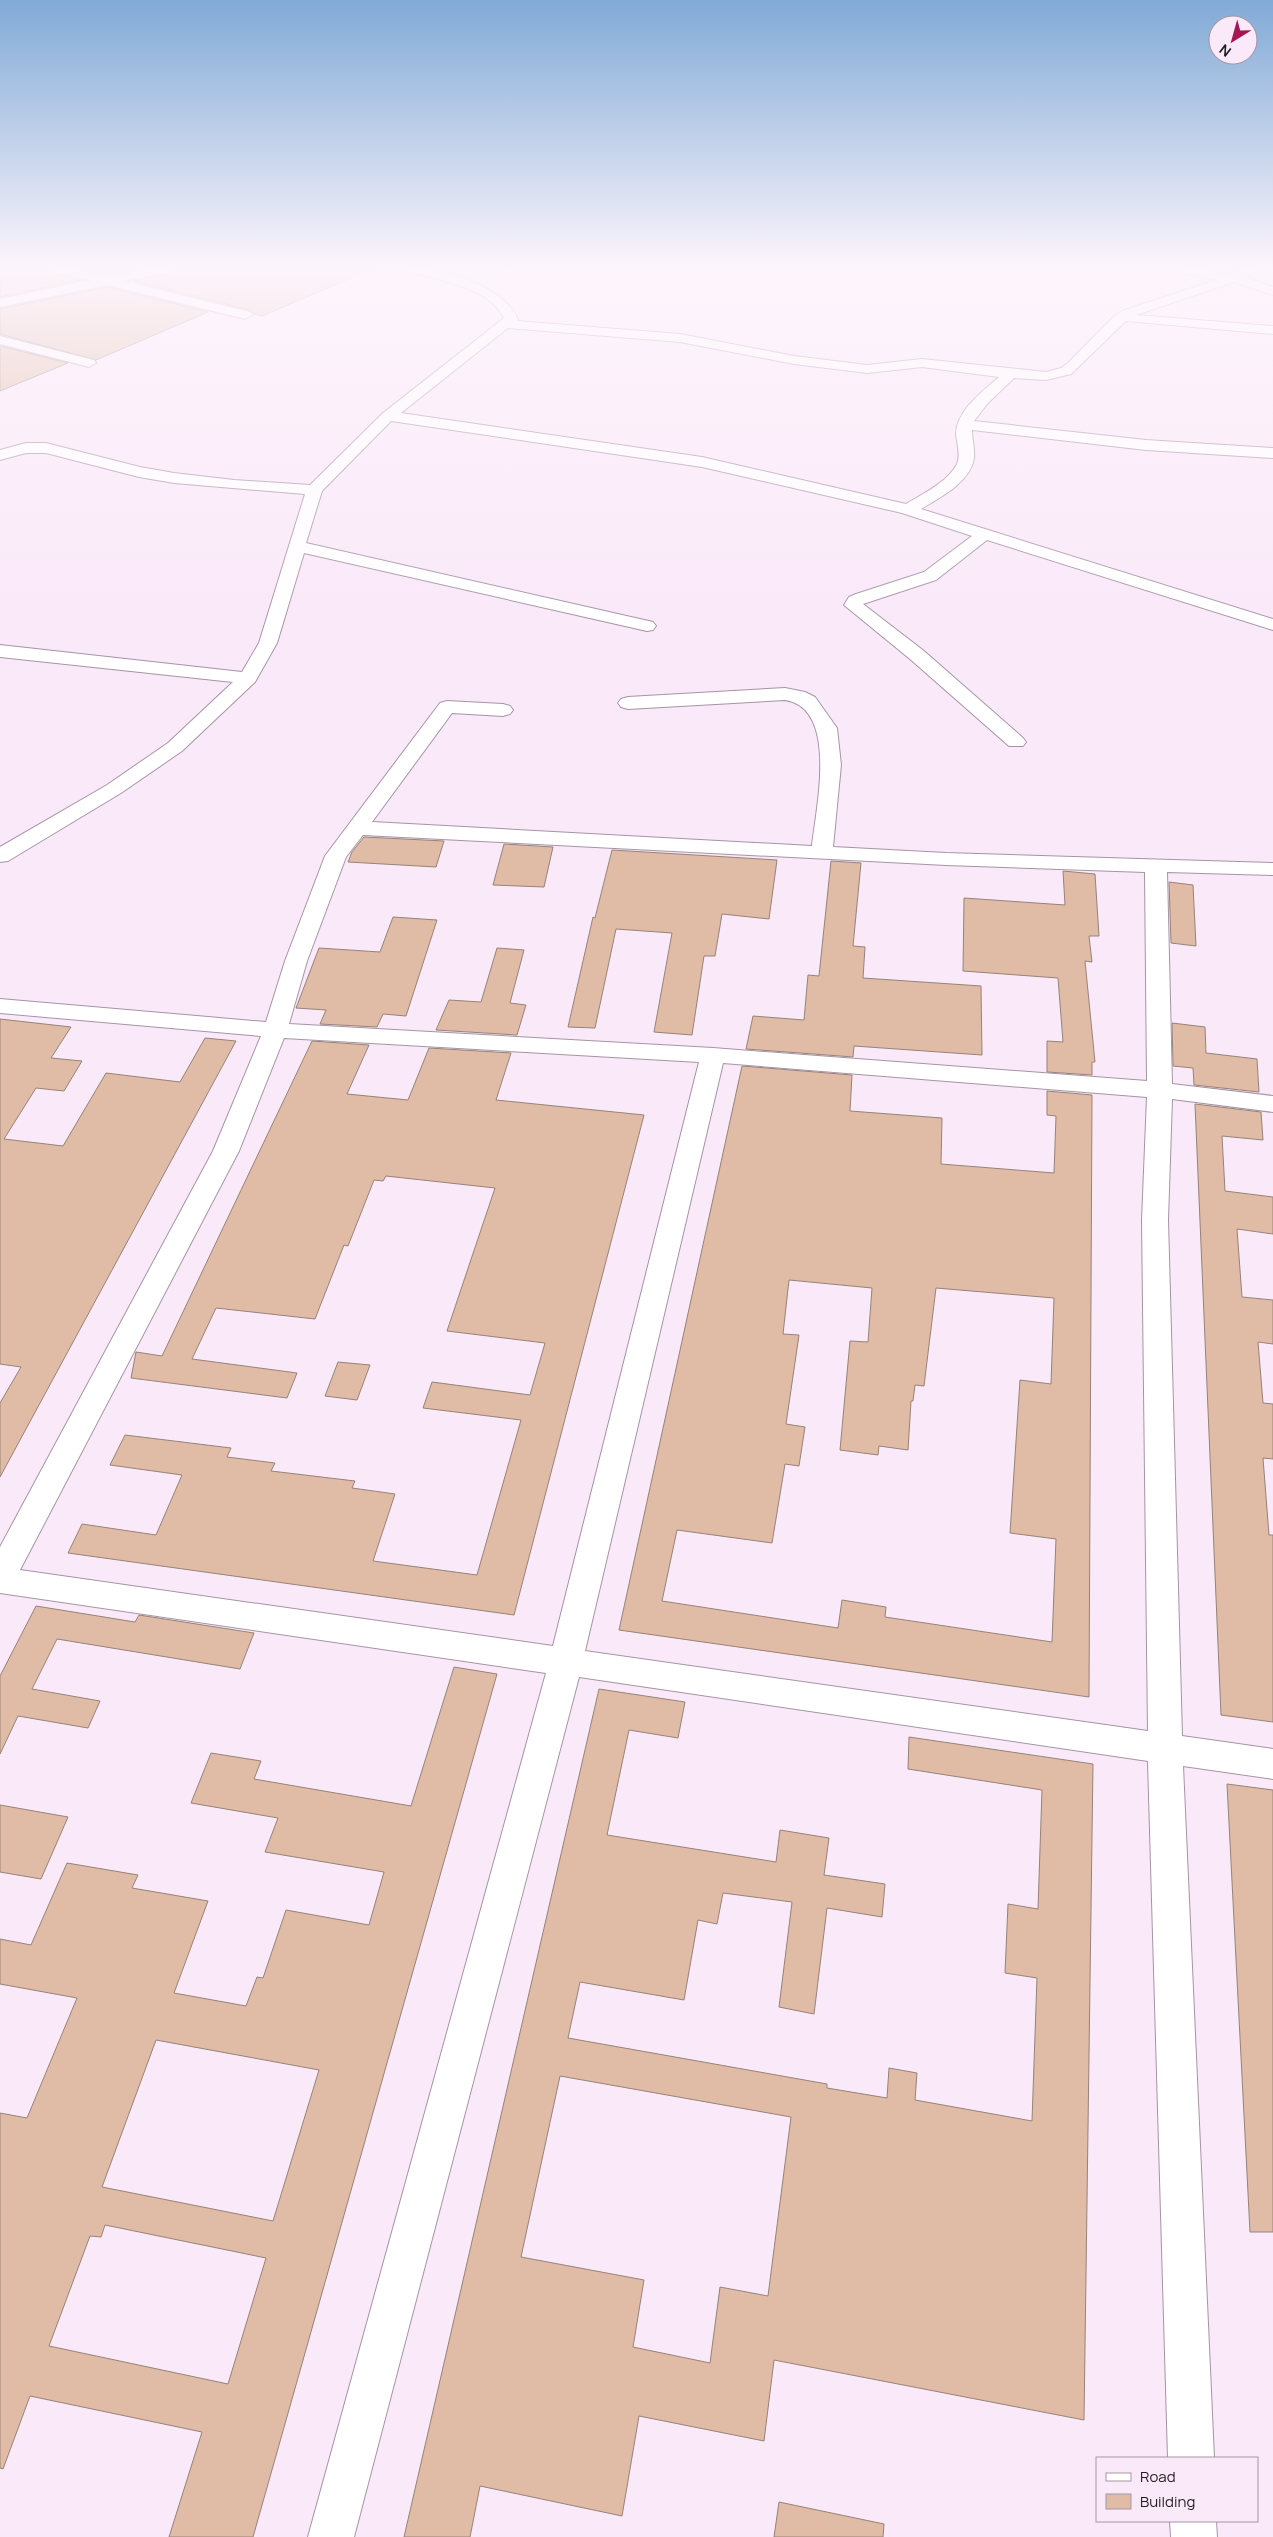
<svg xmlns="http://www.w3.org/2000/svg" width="1273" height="2537" font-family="Manrope,sans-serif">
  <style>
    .building { fill: #e0bba6; stroke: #968378; fill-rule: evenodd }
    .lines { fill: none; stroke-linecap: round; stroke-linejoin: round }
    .minor-casing { stroke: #a595a4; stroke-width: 2 }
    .minor { fill: #fff; fill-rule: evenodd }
  </style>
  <rect width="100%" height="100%" fill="#fae9f9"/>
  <!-- building -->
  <g class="building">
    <path d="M0 266H39L43 271 81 280 0 297Z"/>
    <path d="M73 266H147L107 275Z"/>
    <path d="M186 266H379L262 316 254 314 250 310 133 281 178 272Z"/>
    <path d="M107 287 208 312 96 360 0 334V309Z"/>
    <path d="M0 346 68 363 0 391Z"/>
    <path d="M364 837 444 841 436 867 348 862 352 852Z"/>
    <path d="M504 844 553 847 544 887 493 885Z"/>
    <path d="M612 850 777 860 769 919 722 914 715 956H704L692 1035 654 1032 672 933 616 929 595 1028 568 1027 593 917 595 918Z"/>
    <path d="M831 861 861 863 853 946 865 947 863 978 981 986 982 1055 854 1046 853 1057 746 1049 753 1016 804 1020 808 975 819 976Z"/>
    <path d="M1063 871 1095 874 1099 936H1089L1092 962 1085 961 1095 1062H1092V1075L1047 1072V1041L1063 1042 1058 978 963 971 964 898 1065 905Z"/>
    <path d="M1169 882 1193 885 1196 946 1171 943Z"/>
    <path d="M393 917 437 920 406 1016 383 1014 377 1027 320 1024 326 1010 296 1008 319 948 380 952Z"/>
    <path d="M497 948 524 950 510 1003 526 1005 517 1035 436 1030 449 1000 481 1002Z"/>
    <path d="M0 1019 71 1027 51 1058 82 1061 64 1091 36 1088 4 1139 63 1146 106 1073 180 1082 205 1038 236 1041 0 1477V1403L21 1367 0 1364Z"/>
    <path d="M1172 1023 1205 1027 1206 1053 1257 1059 1259 1092 1194 1085 1193 1068 1173 1066Z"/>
    <path d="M312 1041 369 1045 347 1094 408 1100 429 1048 511 1053 496 1100 644 1115 514 1615 68 1553 82 1524 156 1535 182 1475 110 1465 125 1435 231 1448 227 1457 275 1463 271 1471 355 1481 352 1488 395 1494 373 1561 477 1575 521 1420 423 1408 432 1382 530 1395 545 1343 447 1331 495 1188 386 1176 383 1181 374 1180 348 1246 344 1245 315 1319 216 1308 192 1359 297 1373 287 1398 131 1378 136 1352 162 1356Z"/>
    <path d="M742 1066 852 1075 850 1111 942 1118 941 1164 1054 1173 1056 1116 1047 1115V1091L1092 1095 1089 1697 619 1630ZM789 1280 872 1288 868 1342 850 1341 840 1450 878 1455 879 1446 908 1450 911 1401H913L915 1385 924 1386 936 1288 1054 1298 1051 1384 1020 1380 1010 1533 1056 1539 1052 1642 885 1617 886 1607 842 1600 838 1628 662 1601 677 1530 772 1543 785 1464 799 1466 805 1427 786 1424 799 1335 783 1334Z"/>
    <path d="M1195 1104 1261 1112 1263 1140 1222 1136 1225 1191 1273 1197V1234L1237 1229 1242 1297 1273 1300V1344L1258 1342 1263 1403 1273 1404V1459L1263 1458 1269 1535H1273V1722L1221 1715Z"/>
    <path d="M338 1362 370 1365 357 1400 325 1396Z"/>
    <path d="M36 1606 135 1622 139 1615 254 1633 240 1669 57 1639 32 1689 100 1701 88 1728 18 1716 0 1754V1676Z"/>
    <path d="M454 1667 497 1674 253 2537H169L202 2432 30 2396 3 2469 0 2468V2113L27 2118 77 1998 0 1984V1939L31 1945 67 1863 138 1875 132 1888 208 1901 174 1993 246 2006 257 1977 263 1978 286 1910 369 1925 384 1872 265 1852 278 1818 191 1803 211 1753 261 1761 254 1779 411 1806ZM156 2040 319 2070 273 2221 102 2187ZM105 2225 266 2258 228 2384 49 2346 90 2236 101 2237Z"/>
    <path d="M599 1689 685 1702 678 1738 629 1730 607 1835 776 1862 780 1830 829 1838 824 1875 885 1884 882 1917 827 1908 814 2014 779 2007 792 1902 723 1893 717 1924 698 1920 684 2000 580 1982 568 2038 827 2084V2088L887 2098 889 2068 917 2073 915 2100 1032 2121 1037 1978 1005 1973 1008 1904 1038 1909 1042 1790 908 1769 909 1737 1093 1764 1084 2420 774 2360 764 2441 639 2416 622 2516 480 2486 470 2537H404ZM560 2076 791 2117 768 2296 720 2287 710 2363 633 2347 644 2280 521 2257Z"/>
    <path d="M1227 1784 1273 1790V2232H1250Z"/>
    <path d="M0 1805 68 1817 41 1879 0 1872Z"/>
    <path d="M779 2502 884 2524 883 2537H774Z"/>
  </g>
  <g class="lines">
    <!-- minor casing -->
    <g class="minor-casing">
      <g id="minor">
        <path d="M41 266H64L107 277 158 266H184L178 270 124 281 250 312 252 315 245 319 107 285 0 307V299L90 280 43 269Z"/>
        <path d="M392 266C431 266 499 280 518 319L517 321 680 334 794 356 867 365 922 359 1046 372 1061 368 1068 363 1112 318 1122 311 1216 280 1166 269 1164 266H1190L1229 275 1250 266H1269L1245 277 1273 287V295L1234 282 1136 315 1273 326V334L1126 321 1071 374 1046 380 1014 378 988 403 974 421 1146 440 1273 448V458L1146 450 972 430C972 439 975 449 974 458 971 482 939 498 921 509L1273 619V630L987 540 936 580 863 604 924 651 1023 738 1026 742 1023 746H1009L910 659 844 605 849 597 856 594 924 572 972 536 902 513 702 467 391 421 322 491 306 543 653 622 656 626 653 630 647 631 304 553 277 643 255 682 182 751 121 793 8 861 0 862V847L107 785 168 743 233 682 0 657V645L242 672 259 643 305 494 174 483 139 477 46 453H26L0 460V450L26 443H46L140 467 174 473 234 480 310 485 383 413 504 318C491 290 445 281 418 274 410 272 398 272 392 266ZM508 328 680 342 794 364 867 373 922 367 999 377C983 391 956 411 956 434 957 444 961 455 957 464 947 483 922 494 906 504L702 457 401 413Z"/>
        <path d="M0 336 94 360 96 363 89 367 0 344Z"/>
        <path d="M785 688 805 692 815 697 837 728 841 765 833 847 946 853 1273 863V875L1167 872 1172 1084 1273 1096V1112L1172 1099 1168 1220 1182 1736 1273 1749V1779L1183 1766 1214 2458H1168L1148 1761 579 1677 354 2537H308L546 1673 0 1593V1547L213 1151 261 1036 0 1013V999L266 1022 285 961 325 856 440 703 447 701 503 704 510 706 513 710 510 714 503 716 452 713 372 822 812 846C816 808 839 708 785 700L628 709 621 707 618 703 621 699 628 697ZM363 835 946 865 1145 872 1147 1081 713 1048 289 1024 307 961 346 857ZM284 1038 699 1062 553 1646 20 1570 239 1151ZM723 1063 1147 1097 1142 1220 1148 1731 585 1651Z"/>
        <path d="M1170 2521H1216L1217 2537H1171Z"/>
      </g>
    </g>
    <!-- minor -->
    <use href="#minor" class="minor"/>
  </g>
  <!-- sky -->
  <linearGradient id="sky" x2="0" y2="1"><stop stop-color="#81aad6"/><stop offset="0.43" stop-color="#fdf5fc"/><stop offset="1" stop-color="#fdf5fc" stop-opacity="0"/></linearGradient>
  <rect width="1273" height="622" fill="url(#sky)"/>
  <!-- legend -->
  <rect x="1096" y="2457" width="162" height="65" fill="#fae9f9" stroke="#a497a3"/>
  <rect x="1106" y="2473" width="25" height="8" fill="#ffffff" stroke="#a497a3"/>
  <text x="1140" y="2482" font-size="15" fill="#221c21">Road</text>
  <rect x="1106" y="2494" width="25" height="15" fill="#e0bba6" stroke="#a497a3"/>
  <text x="1140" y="2507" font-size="15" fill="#221c21">Building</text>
  <!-- north arrow -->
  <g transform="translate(1233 40) rotate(217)"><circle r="24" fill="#fae9f9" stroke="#a497a3"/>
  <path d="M0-4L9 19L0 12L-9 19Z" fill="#a61451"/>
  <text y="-8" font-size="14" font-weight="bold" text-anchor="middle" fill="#221c21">N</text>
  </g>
</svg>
